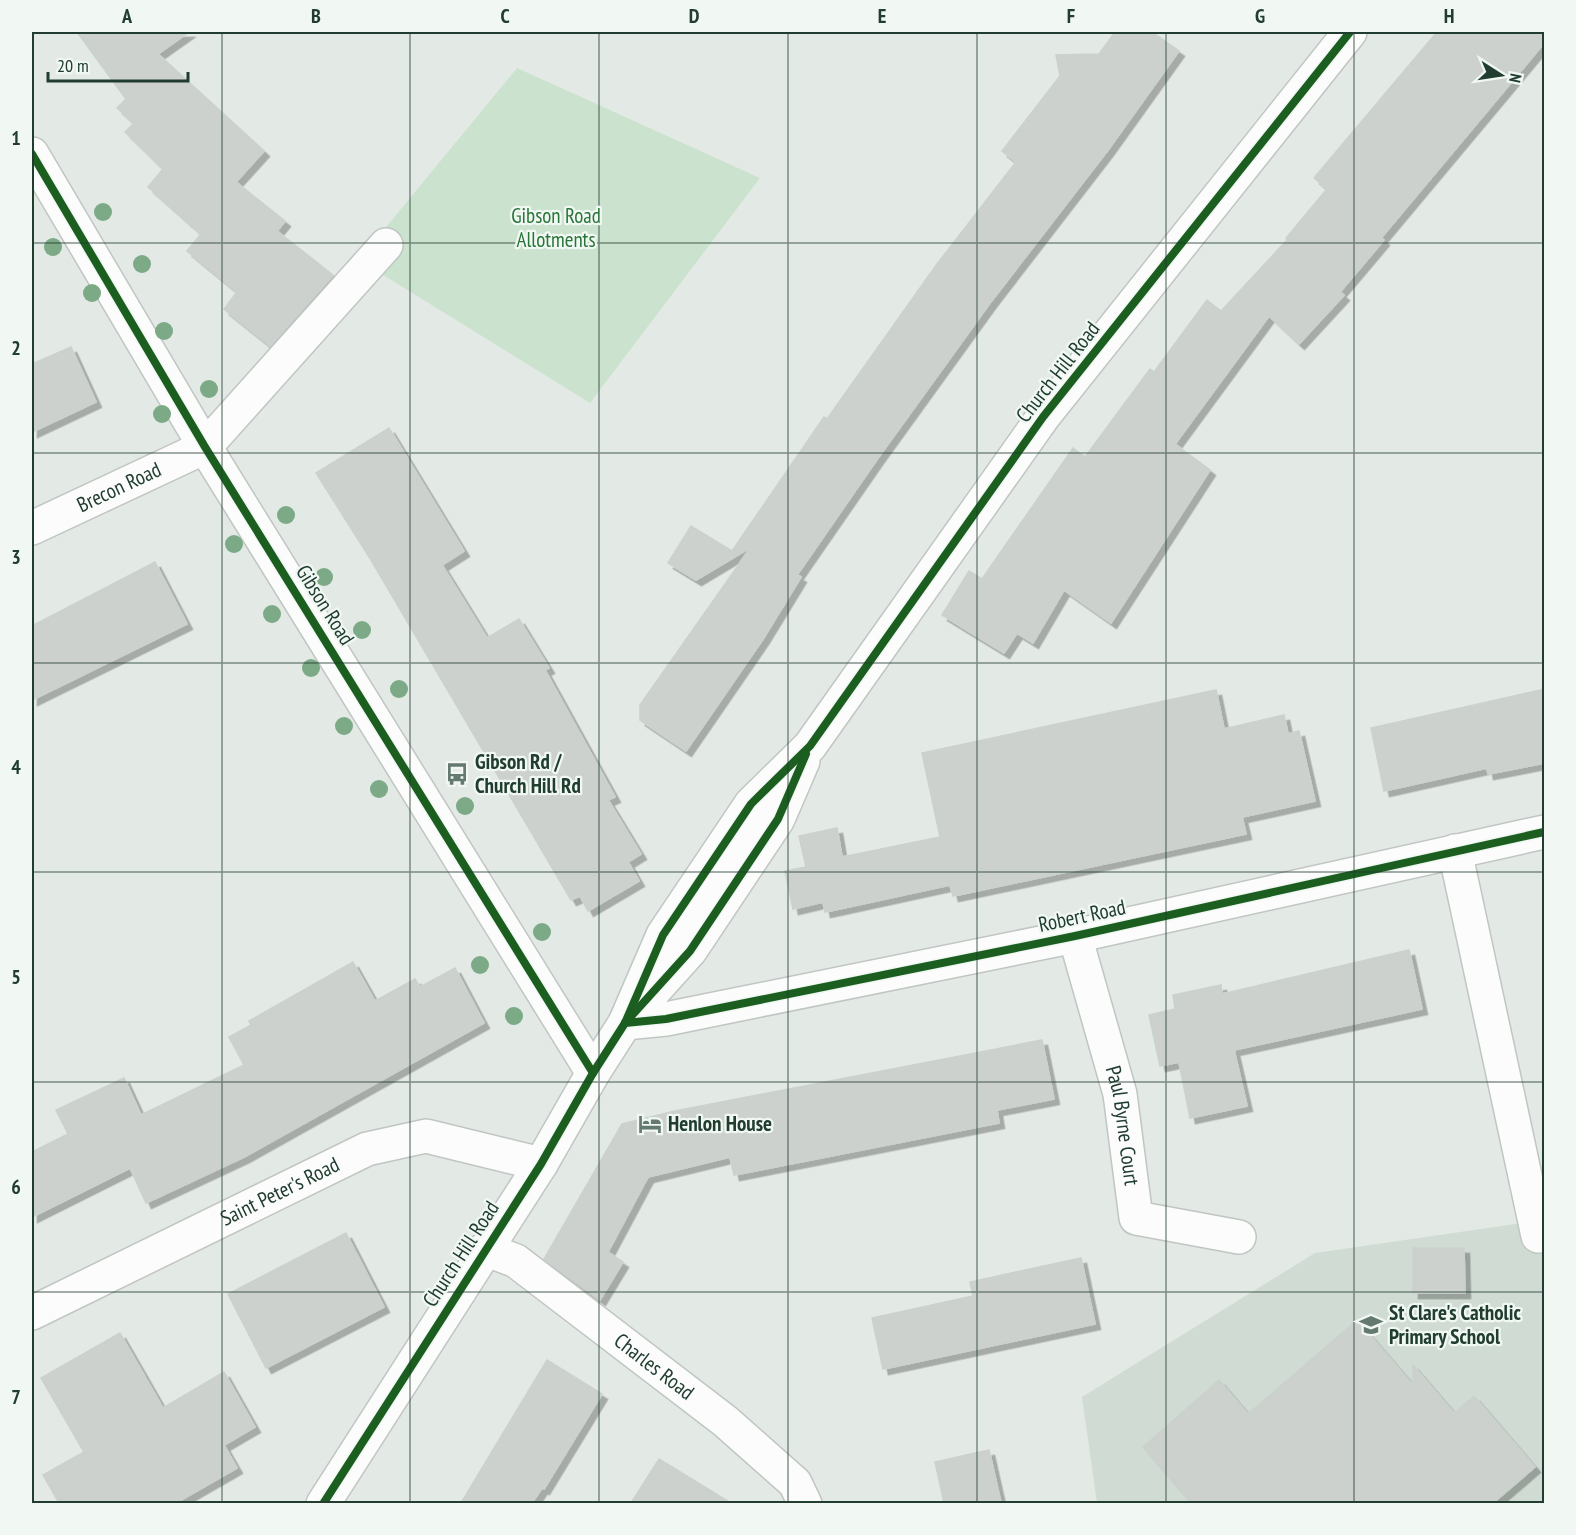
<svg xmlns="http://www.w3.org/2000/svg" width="1576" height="1535" font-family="'PT Sans Narrow',sans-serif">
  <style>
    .built { fill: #d0dbd4 }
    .green { fill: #cbe3ce }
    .building { fill: #ccd1ce; stroke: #cbd2ce; stroke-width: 1.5; filter: url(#shadow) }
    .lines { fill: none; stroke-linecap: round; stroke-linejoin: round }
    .minor-casing { stroke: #c0c6c2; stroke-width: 36 }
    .minor { stroke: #fbfcfb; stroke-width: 33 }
    .cycleway-casing { stroke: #f1f8f3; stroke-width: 11 }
    .cycleway { stroke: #1b5e20; stroke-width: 8 }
    .tree { fill: #7ca986 }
    .grid { fill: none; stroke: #203d30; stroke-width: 1.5; stroke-opacity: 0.55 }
    .labels { text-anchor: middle; stroke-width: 4.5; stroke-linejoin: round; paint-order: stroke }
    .park-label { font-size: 21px; fill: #287538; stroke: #f1f8f3 }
    .street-label { font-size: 21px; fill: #203d30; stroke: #f1f8f3 }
    .poi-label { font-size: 21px; font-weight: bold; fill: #203d30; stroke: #f1f8f3; text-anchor: start }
    .neatline { fill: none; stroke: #203d30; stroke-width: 2 }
    .grid-label { font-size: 20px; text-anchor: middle; font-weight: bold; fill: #203d30 }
  </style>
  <defs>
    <filter id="shadow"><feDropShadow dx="5.5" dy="5.5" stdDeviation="0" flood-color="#0004"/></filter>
  </defs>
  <rect width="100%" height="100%" fill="#e3e9e5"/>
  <!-- built -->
  <path class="built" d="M1544 1220V1503H1097L1082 1397 1315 1253Z"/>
  <!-- green -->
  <path class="green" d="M517 68 760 178 590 403 359 260Z"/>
  <!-- building -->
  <g class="building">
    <path d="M77 32H189L158 54 264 151 236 182 285 221 277 231 333 275 270 346 224 309 237 292 187 251 201 234 148 187 163 169 125 132 134 123 117 108 126 99Z"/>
    <path d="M1115 32H1152L1179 51 1108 150 990 303 878 458 797 575 801 577 763 639 686 751 640 720V705L751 547 696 580 668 563 691 526 732 551 824 417 827 419 937 264 1016 162 1002 151 1060 76 1056 55 1099 54Z"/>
    <path d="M1437 32H1545V42L1381 238 1384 240 1340 292 1344 295 1299 344 1269 316 1175 444 1210 470 1111 623 1064 590 1033 643 1017 633 1004 653 942 615 969 571 982 579 1073 448 1085 457 1150 369 1154 372 1207 300 1221 311 1287 240 1286 238 1327 189 1314 178Z"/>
    <path d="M71 347 96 402 32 432V364Z"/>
    <path d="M389 428 464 551 442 565 487 638 519 619 549 668 545 670 615 797 608 800 641 854 628 862 639 881 588 911 580 896 571 900 371 560 316 473Z"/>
    <path d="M155 562 187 624 32 700V626Z"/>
    <path d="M1545 689V763L1488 774 1487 768 1384 791 1371 728Z"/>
    <path d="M1216 690 1224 729 1284 715 1288 734 1299 731 1315 801 1242 817 1246 834 953 896 950 885 825 912 823 902 793 909 785 871 806 867 799 836 837 828 842 857 940 837 922 753Z"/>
    <path d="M1409 950 1422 1009 1234 1050 1247 1106 1190 1118 1179 1062 1160 1066 1149 1015 1175 1009 1173 995 1221 985 1222 994Z"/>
    <path d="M353 962 375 1001 415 979 420 987 455 968 484 1023 244 1157 146 1203 130 1168 32 1217V1152L68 1134 56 1110 124 1078 141 1115 244 1065 229 1037 251 1025 249 1021Z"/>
    <path d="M1042 1040 1054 1099 997 1110 999 1123 734 1175 730 1157 648 1177 608 1252 623 1262 600 1300 544 1259 622 1124 675 1111Z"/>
    <path d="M346 1233 384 1307 266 1368 228 1294Z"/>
    <path d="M1413 1248H1464L1465 1293H1413Z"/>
    <path d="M1081 1258 1095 1324 883 1369 872 1318 973 1296 970 1282Z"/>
    <path d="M1357 1320 1413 1385V1365L1454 1413 1474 1396 1535 1467 1493 1503H1191L1143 1447 1219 1380 1248 1414Z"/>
    <path d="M120 1333 163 1408 224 1372 255 1427 224 1445 237 1468 176 1503H59L43 1475 84 1452 41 1378Z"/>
    <path d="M547 1360 602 1394 544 1489 542 1488 532 1503H461Z"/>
    <path d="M989 1450 1001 1503H944L935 1462Z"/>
    <path d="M659 1459 731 1503H631Z"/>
  </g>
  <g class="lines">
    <!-- minor casing -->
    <g class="minor-casing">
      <g id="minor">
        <path d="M32 154 205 447 593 1073"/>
        <path id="s1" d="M32 528 205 447 386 245"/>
        <path d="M1455 851 1538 1236"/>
        <path id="s2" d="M1075 936 1120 1094 1136 1218 1239 1237"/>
        <path d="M625 1023 663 935 751 804 810 746 1043 417 1350 32"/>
        <path d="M625 1023 666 1019 1075 936 1544 832"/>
        <path id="s3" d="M485 1249 516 1261 725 1421 795 1483 805 1504"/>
        <path id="s4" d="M32 1313 367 1149 426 1136 541 1164"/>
        <path d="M323 1504 541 1164 593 1073 625 1023 690 951 778 819 803 761"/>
      </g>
    </g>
    <!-- minor -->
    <use href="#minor" class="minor"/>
    <!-- cycleway casing -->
    <g class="cycleway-casing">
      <g id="cycleway">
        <path d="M32 154 205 447 593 1073"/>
        <path d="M625 1023 663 935 751 804 810 746 1043 417 1350 32"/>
        <path d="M625 1023 666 1019 1075 936 1544 832"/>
        <path d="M323 1504 541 1164 593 1073 625 1023 690 951 778 819 806 754"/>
      </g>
    </g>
    <!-- cycleway -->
    <use href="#cycleway" class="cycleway"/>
  </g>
  <!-- trees -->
  <g class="tree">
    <circle cx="103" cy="212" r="9"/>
    <circle cx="53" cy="247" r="9"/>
    <circle cx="142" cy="264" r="9"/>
    <circle cx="92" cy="293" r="9"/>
    <circle cx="164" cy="331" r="9"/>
    <circle cx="209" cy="389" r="9"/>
    <circle cx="162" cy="414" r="9"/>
    <circle cx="286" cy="515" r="9"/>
    <circle cx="234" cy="544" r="9"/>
    <circle cx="324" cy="577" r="9"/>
    <circle cx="272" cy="614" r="9"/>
    <circle cx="362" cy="630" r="9"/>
    <circle cx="311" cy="668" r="9"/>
    <circle cx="399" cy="689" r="9"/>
    <circle cx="344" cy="726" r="9"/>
    <circle cx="379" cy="789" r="9"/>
    <circle cx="465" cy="806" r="9"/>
    <circle cx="542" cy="932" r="9"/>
    <circle cx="480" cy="965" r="9"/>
    <circle cx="514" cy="1016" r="9"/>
  </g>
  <!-- grid -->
  <path class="grid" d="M222 32V1504M410 32V1504M599 32V1504M788 32V1504M977 32V1504M1166 32V1504M1354 32V1504M32 243H1544M32 453H1544M32 663H1544M32 872H1544M32 1082H1544M32 1292H1544"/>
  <!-- icons -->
  <defs>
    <g id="bus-bare" transform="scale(1.8)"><path d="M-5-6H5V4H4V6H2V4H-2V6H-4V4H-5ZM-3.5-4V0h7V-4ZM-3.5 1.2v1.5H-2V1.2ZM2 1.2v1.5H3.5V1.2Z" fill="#64796f" stroke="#f1f8f3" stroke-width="2.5" paint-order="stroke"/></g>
    <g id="hotel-bare" transform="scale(1.8)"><path d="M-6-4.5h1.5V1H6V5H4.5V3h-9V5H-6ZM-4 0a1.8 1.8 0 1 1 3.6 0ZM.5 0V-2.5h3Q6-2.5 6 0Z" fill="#64796f" stroke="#f1f8f3" stroke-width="2.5" paint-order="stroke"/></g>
    <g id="school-bare" transform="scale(1.8)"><path d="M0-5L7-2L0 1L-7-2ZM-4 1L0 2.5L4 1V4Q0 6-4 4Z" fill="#64796f" stroke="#f1f8f3" stroke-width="2.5" paint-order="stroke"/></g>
  </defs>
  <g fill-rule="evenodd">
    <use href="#bus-bare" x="457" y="774"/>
    <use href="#hotel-bare" x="650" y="1124"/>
    <use href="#school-bare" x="1371" y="1325"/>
  </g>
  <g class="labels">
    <!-- park labels -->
    <g class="park-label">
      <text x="556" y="223">Gibson Road<tspan x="556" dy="24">Allotments</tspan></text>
    </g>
    <!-- street labels -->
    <g class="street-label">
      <text transform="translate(1058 372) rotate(-52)" y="7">Church Hill Road</text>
      <text dy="7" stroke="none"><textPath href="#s1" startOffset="96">Brecon Road</textPath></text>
      <text transform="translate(325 605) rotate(58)" y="7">Gibson Road</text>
      <text transform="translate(1082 916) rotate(-12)" y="7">Robert Road</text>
      <text dy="7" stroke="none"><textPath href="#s2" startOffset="196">Paul Byrne Court</textPath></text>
      <text dy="7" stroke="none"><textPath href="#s4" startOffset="276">Saint Peter's Road</textPath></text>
      <text transform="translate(461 1254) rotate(-57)" y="7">Church Hill Road</text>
      <text dy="7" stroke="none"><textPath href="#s3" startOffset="207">Charles Road</textPath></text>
    </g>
    <!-- poi labels -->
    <g class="poi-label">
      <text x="475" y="769">Gibson Rd /<tspan x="475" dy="24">Church Hill Rd</tspan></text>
      <text x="668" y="1131">Henlon House</text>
      <text x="1389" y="1320">St Clare's Catholic<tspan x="1389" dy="24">Primary School</tspan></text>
    </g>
  </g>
  <!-- border -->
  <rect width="1576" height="1535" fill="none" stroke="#f1f8f3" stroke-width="66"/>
  <!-- north arrow -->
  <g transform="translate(1501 75) rotate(102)" stroke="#f1f8f3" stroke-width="4.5" paint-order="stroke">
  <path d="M0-4.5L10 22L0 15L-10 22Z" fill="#203d30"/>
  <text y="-9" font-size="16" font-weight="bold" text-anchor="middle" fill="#203d30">N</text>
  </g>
  <!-- scale -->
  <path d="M48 72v9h140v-9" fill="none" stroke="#203d30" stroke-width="3"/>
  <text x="57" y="72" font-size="18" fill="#203d30" stroke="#f1f8f3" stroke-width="4.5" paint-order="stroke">20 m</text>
  <rect x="33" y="33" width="1510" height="1469" class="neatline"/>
  <g class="grid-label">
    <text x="127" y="23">A</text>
    <text x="316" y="23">B</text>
    <text x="505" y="23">C</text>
    <text x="694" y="23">D</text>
    <text x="882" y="23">E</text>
    <text x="1071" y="23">F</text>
    <text x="1260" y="23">G</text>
    <text x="1449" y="23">H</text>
    <text x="16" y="145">1</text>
    <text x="16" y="355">2</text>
    <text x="16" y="564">3</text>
    <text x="16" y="774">4</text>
    <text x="16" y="984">5</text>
    <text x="16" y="1194">6</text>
    <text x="16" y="1404">7</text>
  </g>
</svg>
